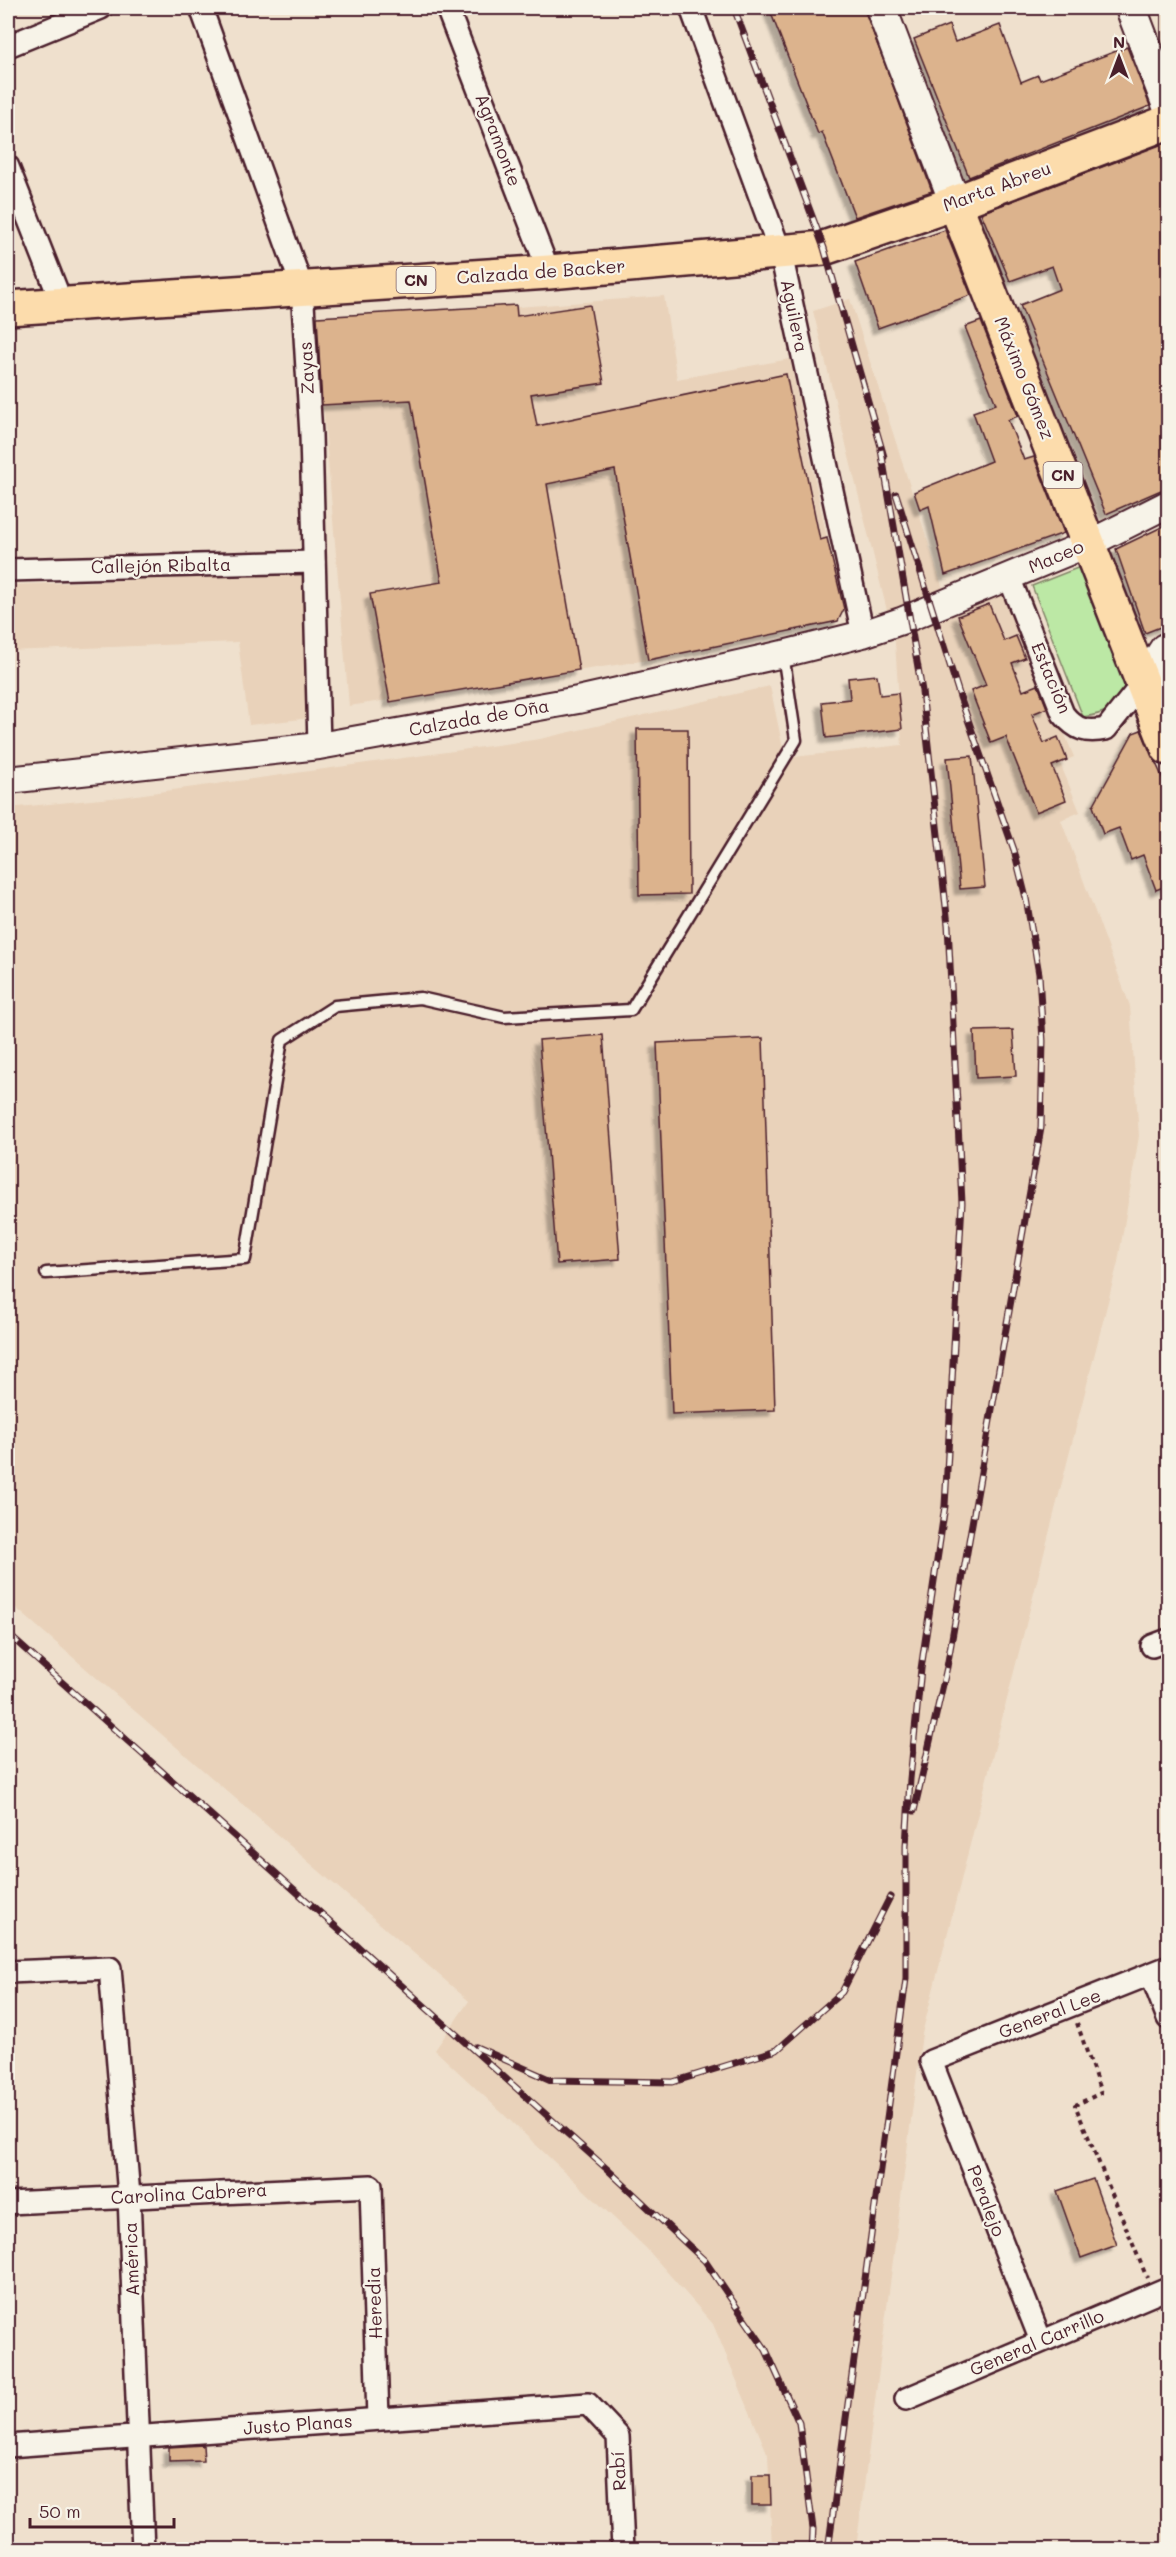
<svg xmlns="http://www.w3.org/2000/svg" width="1176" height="2557" font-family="Mali,sans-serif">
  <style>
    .built { fill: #e9d2ba }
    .green { fill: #bce8a5; stroke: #838468; stroke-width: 1.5 }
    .building { fill: #dcb38d; stroke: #4a1f2b; stroke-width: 1.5; filter: url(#shadow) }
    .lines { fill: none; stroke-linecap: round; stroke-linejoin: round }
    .service-casing { stroke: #4a1f2b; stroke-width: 15 }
    .minor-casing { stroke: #4a1f2b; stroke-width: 26 }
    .tertiary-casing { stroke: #4a1f2b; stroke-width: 30 }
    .secondary-casing { stroke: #4a1f2b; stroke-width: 34 }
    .primary-casing { stroke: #4a1f2b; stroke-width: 38 }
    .path { stroke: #4a1f2b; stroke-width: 4; stroke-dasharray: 4.5 4.5; stroke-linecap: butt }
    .service { stroke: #f7f3e8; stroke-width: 10 }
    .minor { stroke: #f7f3e8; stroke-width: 21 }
    .tertiary { stroke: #f7f3e8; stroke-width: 26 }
    .secondary { stroke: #f7f3e8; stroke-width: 30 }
    .primary { stroke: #fcdcac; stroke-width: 33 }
    .rail-casing { stroke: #4a1f2b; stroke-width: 7 }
    .rail { stroke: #f7f3e8; stroke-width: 4.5; stroke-dasharray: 14; stroke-linecap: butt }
    .labels { text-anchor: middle; stroke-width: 4.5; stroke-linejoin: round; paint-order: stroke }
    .shield { fill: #f7f3e8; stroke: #7e5f64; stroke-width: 1.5 }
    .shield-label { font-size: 16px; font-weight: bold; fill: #4a1f2b }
    .street-label { font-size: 18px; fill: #4a1f2b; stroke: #f7f3e8 }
  </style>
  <defs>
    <filter id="shadow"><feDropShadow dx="-5.5" dy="5.5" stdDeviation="1.5" flood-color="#0004"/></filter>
  </defs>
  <rect width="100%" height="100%" fill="#efe0cd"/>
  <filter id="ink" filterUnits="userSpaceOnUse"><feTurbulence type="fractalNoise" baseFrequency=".0167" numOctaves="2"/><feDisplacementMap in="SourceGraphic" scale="12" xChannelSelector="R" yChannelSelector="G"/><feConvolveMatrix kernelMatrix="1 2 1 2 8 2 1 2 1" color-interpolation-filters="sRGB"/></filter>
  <g filter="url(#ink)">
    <!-- built -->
    <g class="built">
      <path d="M664 296 677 379 790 359 827 538 633 584 648 660 349 706 316 322Z"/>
      <path d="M850 299 951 614 1007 592 1074 757 1060 763 1080 812 1061 820 1130 1006 1139 1136 1118 1262 922 2034 856 2549H772L768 2455 713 2324 646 2248 435 2050 469 2001 8 1601V808L122 797 540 739 770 686 785 758 902 745 895 643 813 311Z"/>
      <path d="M303 573 310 718 249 725 238 642 8 651V585Z"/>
    </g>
    <!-- green -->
    <path class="green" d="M1080 567 1127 689C1115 708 1107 714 1083 717L1032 586Z"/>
    <!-- building -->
    <g class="building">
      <path d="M769 8H864L932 191 855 217 822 132 818 134Z"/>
      <path d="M949 25 955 42 1000 25 1021 82 1038 75 1040 80 1127 47 1150 106 969 177 914 39Z"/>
      <path d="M1168 142V487L1106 514 1020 305 1060 289 1052 266 1010 281 981 213Z"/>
      <path d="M945 230 971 295 878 328 855 262Z"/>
      <path d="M516 305 517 316 590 305 604 383 531 394 537 426 786 374 820 540 827 538 844 609 838 621 648 660 615 470 547 484 579 670 390 702 370 594 442 582 411 400 322 405 317 317Z"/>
      <path d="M981 321 1018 416 1008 420 1024 460 1034 457 1064 533 945 575 929 506 920 510 914 492 991 461 973 412 996 404 965 327Z"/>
      <path d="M1168 524V624L1145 633 1116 549Z"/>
      <path d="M989 604 1004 641 1016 636 1025 658 1012 663 1023 691 1038 685 1047 708 1032 714 1044 743 1058 737 1067 760 1052 766 1066 800 1036 812 1006 737 991 743 971 691 986 685 958 616Z"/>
      <path d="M877 675 880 695 898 693 902 729 826 738 822 702 850 699 848 678Z"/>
      <path d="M637 729H688L689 894 639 895Z"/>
      <path d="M1141 730 1168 790V885L1156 890 1143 855 1131 860 1119 828 1103 834 1093 806 1133 733Z"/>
      <path d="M972 756 985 887 960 889 947 758Z"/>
      <path d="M1013 1030 1016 1076 976 1078 974 1031Z"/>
      <path d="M603 1035 620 1259 557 1264 539 1040Z"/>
      <path d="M763 1038 775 1410 672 1414 657 1043Z"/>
      <path d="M1093 2179 1117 2245 1081 2258 1057 2191Z"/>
      <path d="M203 2445 204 2461 169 2462V2447Z"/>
      <path d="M752 2475H770L771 2505H752Z"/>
    </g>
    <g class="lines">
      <!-- service casing -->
      <g class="service-casing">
        <path id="service" d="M46 1273 245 1259 282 1040 335 1006 420 998 504 1017 631 1010 796 740 783 654"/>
      </g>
      <!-- minor casing -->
      <g class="minor-casing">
        <g id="minor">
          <path d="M201 8 302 287 311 435 319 746"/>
          <path d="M447 8 549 272"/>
          <path d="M691 8 781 254 863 634"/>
          <path d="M8 46 101 8"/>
          <path d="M8 167 62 304"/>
          <path d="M8 570 314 562"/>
          <path d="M1009 577 1063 714C1076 730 1086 733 1106 729L1142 684"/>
          <path d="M1152 1646 1168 1640"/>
          <path d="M8 1972 110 1968 129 2196 143 2550"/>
          <path d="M1151 1974 1168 2018"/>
          <path d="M8 2203 371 2186 378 2419"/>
          <path d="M1041 2341 931 2061 1168 1967"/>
          <path d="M906 2399 1168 2288"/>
          <path d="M8 2446 588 2404 618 2436 623 2550"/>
        </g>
      </g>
      <!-- tertiary casing -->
      <g class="tertiary-casing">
        <path id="tertiary" d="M8 780 319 746 578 700 783 654 863 634 901 621 1090 543 1168 504"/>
      </g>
      <!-- secondary casing -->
      <g class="secondary-casing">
        <g id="secondary">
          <path d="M881 8 955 203"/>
          <path d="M1131 8 1168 106"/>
          <path d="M1142 684 1165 649"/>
        </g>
      </g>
      <!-- primary casing -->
      <g class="primary-casing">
        <g id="primary">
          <path d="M955 203 1168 748"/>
          <path d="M8 308 549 272 824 248 955 203 1168 122"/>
        </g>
      </g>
      <!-- path -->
      <path class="path" d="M1077 2023 1101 2093 1075 2105 1147 2278"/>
      <!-- service -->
      <use href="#service" class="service"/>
      <!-- minor -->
      <use href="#minor" class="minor"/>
      <!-- tertiary -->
      <use href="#tertiary" class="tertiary"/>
      <!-- secondary -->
      <use href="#secondary" class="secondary"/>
      <!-- primary -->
      <use href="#primary" class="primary"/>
      <!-- rail casing -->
      <g class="rail-casing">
        <g id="rail">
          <path d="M734 8 824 248 884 457"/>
          <path d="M896 494 960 697 1014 850 1026 898 1039 974 1043 1041 1041 1128 947 1667 914 1811"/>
          <path d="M8 1634 607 2169 705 2261 766 2350 799 2423 813 2529 812 2550"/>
          <path d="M476 2047 551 2080 673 2082 777 2050 842 1992 890 1897"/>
          <path d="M828 2550 906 1979V1846L910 1779 921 1669 945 1506 962 1203 948 925 922 691 881 450"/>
        </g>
      </g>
      <!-- rail -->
      <use href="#rail" class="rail"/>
    </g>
  </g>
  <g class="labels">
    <!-- shield labels -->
    <g class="shield">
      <rect x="396.5" y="267" width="39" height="26" rx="4.5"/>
      <rect x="1043.5" y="462" width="39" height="26" rx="4.5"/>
    </g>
    <g class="shield-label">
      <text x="416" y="286">CN</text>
      <text x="1063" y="481">CN</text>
    </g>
    <!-- street labels -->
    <g class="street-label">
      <text transform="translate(498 140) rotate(69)" y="6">Agramonte</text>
      <text transform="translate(997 187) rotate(-20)" y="6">Marta Abreu</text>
      <text transform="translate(541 272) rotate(-4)" y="6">Calzada de Backer</text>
      <text transform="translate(794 316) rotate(78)" y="6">Aguilera</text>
      <text transform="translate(307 368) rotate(-93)" y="6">Zayas</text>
      <text transform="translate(1024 378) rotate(68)" y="6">Máximo Gómez</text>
      <text transform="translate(1056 557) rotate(-23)" y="6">Maceo</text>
      <text transform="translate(161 566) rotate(-1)" y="6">Callejón Ribalta</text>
      <text transform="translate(1051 678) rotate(67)" y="6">Estación</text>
      <text transform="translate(479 718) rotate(-10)" y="6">Calzada de Oña</text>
      <text transform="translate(1050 2014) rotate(-21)" y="6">General Lee</text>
      <text transform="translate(189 2194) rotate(-3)" y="6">Carolina Cabrera</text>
      <text transform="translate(986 2201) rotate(69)" y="6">Peralejo</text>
      <text transform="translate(132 2259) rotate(-92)" y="6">América</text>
      <text transform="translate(375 2303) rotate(-92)" y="6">Heredia</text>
      <text transform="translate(1037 2343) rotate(-23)" y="6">General Carrillo</text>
      <text transform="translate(298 2425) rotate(-4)" y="6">Justo Planas</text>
      <text transform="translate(619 2471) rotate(-93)" y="6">Rabí</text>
    </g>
  </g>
  <!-- margin -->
  <rect width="1176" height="2557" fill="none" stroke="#f7f3e8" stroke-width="30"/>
  <rect x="15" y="15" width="1146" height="2527" fill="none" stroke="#4a1f2b" stroke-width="2" filter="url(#ink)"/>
  <!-- north arrow -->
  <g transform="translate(1119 57)" stroke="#f7f3e8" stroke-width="4.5" paint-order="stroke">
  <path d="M0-4.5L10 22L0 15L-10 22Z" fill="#4a1f2b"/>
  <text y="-9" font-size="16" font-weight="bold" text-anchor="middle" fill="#4a1f2b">N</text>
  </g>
  <!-- scale -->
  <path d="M30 2518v9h144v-9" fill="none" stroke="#4a1f2b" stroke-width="3"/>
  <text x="39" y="2518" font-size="18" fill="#4a1f2b" stroke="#f7f3e8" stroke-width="4.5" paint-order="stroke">50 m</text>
</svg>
